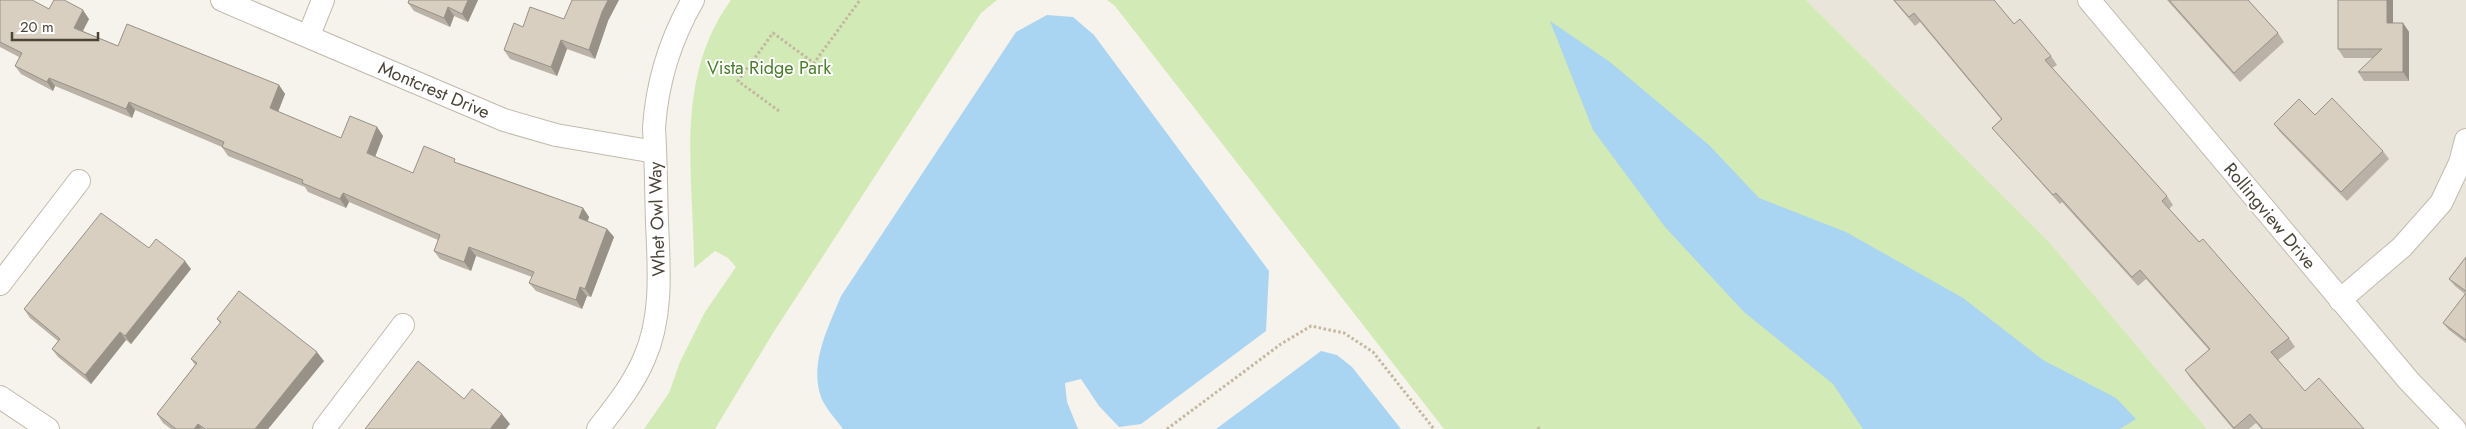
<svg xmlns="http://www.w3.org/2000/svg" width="2466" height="429" font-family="Jost,sans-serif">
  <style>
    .residential { fill: #eae5da }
    .green { fill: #d2eab5 }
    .water { fill: #a9d4f2 }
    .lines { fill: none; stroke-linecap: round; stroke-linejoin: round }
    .street-casing { stroke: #c2bbae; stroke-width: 24 }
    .path { stroke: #c4b79f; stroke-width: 3; stroke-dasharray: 2.5 2.5; stroke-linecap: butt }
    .street { stroke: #fff; stroke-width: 22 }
    .wall { fill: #bab2a6 }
    .shaded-wall { fill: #979187 }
    .building { fill: #d8cfc1; stroke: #979187 }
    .labels { text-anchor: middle; stroke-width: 4; stroke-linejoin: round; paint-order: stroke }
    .park-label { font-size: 18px; fill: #4a7f2a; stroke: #fff }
    .street-label { font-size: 18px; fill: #4b4439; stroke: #fff }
  </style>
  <rect width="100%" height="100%" fill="#f6f3ec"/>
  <!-- residential -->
  <path class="residential" d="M1806 0H2466V429H2207L2050 243Z"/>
  <!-- green -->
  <g class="green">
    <path d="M731 0H997L981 13 773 333 715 429H644L669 393 680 362 705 312 736 267 728 258 715 251 694 268C694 177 673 79 731 0Z"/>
    <path d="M1107 0H1806L2050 243 2207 429H1444L1115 6Z"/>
  </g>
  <!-- water -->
  <g class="water">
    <path d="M1047 15 1073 17 1094 35 1269 271 1266 331 1141 424 1119 427 1099 406 1081 379 1065 383 1067 402 1078 429H843C836 419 825 408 821 397 809 363 829 326 841 296L1016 32Z"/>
    <path d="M1550 21 1610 62 1709 145 1759 198 1846 232 1963 298 2043 360 2116 398 2136 419 2120 429H1863L1833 384 1744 312 1665 227 1593 130Z"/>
    <path d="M1321 351 1337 355 1352 367 1401 429H1216Z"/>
  </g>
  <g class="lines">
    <!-- street casing -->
    <g class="street-casing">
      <g id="street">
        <path d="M222 0 504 120 556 135 655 152"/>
        <path d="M2089 0 2409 381 2455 429"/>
        <path d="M309 35 323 0"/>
        <path d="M0 284 79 181"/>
        <path d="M2340 300 2402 247 2441 203 2460 163 2466 140"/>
        <path d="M0 397 48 429"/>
        <path d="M324 429 403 325"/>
        <path d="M598 429C615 407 633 385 644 359 663 317 659 268 657 223 656 191 656 160 654 128 657 82 670 40 693 0"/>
      </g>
    </g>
    <!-- path -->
    <g class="path">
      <path d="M779 111 738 81 773 33 814 63 860 0"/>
      <path d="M1538 427 1539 429"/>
      <path d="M1167 429 1281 344 1311 326 1344 333 1373 352 1434 429"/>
    </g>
    <!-- street -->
    <use href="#street" class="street"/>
  </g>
  <!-- wall -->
  <g class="wall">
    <path d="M0 0 49 9 89 19 83 31 118 46 279 85 285 94 278 112 341 138 377 127 383 136 375 157 413 173 458 163 583 208 589 217 588 221 607 229 614 237 591 297 587 296 582 309 536 291 529 283 532 277 476 256 471 271 440 259 434 251 438 240 349 202 346 208 308 192 305 187 228 156 222 147 135 110 132 118 55 86 53 91 21 74 15 66 19 57 0 47Z"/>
    <path d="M409 0H478L468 22 454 16 450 27 414 11 408 3Z"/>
    <path d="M1893 0H1994L2014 24 2051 56 2057 65 2052 68 2167 196 2173 205 2169 209 2289 338 2295 347 2278 360 2305 391 2364 429H2261L2256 423 2249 429H2233L2191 379 2185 370 2209 350 2146 279 2138 286 2062 202 2060 204 1999 136 1992 128 2001 119 1920 22 1915 26Z"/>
    <path d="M2167 0H2248L2278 33 2284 42 2240 82Z"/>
    <path d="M2338 0H2393V23H2403L2409 32V81H2364L2358 72 2373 58H2344L2338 49Z"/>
    <path d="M564 19 608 21 595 59 567 49 557 76 510 59 504 50Z"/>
    <path d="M2315 115 2383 151 2389 159 2347 201 2280 132 2274 124Z"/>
    <path d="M149 248 191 269 131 344 126 340 91 384 58 357 52 349 58 341 30 318 24 309Z"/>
    <path d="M2466 257V343L2449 330 2443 323 2465 294 2455 286 2449 279Z"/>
    <path d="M217 319 324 361 268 429H171L163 423 157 414 195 365 191 359 220 323Z"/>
  </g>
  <!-- shaded-wall -->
  <g class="shaded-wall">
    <path d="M468 0H478L468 22 462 14Z"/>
    <path d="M608 0H619L608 21 595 59 589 50 602 12Z"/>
    <path d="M2387 0H2393V32L2387 23Z"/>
    <path d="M448 7 454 16 450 27 444 18Z"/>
    <path d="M83 10 89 19 80 36 74 28Z"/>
    <path d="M2403 23 2409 32V81L2403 72Z"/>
    <path d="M561 40 567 49 557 76 551 67Z"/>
    <path d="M49 78 55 86 53 91 47 82Z"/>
    <path d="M279 85 285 94 276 117 270 108Z"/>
    <path d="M129 102 135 110 132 118 126 109Z"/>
    <path d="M377 127 383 136 373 162 367 153Z"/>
    <path d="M343 193 349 202 346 208 340 199Z"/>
    <path d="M583 208 589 217 585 227 579 218Z"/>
    <path d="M607 229 614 237 591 297 585 289Z"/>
    <path d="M469 247 476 256 471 271 464 262Z"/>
    <path d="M185 261 191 269 131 344 125 336Z"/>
    <path d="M580 287 587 296 582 309 576 300Z"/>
    <path d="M120 332 126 340 91 384 85 375Z"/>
    <path d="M317 352 324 361 268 429H255Z"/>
    <path d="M502 414 510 424 506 429H490Z"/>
    <path d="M198 424 202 429H194Z"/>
  </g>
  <!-- building -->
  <g class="building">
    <path d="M0 0H32L49 9 54 0H64L83 10 74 28 118 46 127 24 279 85 270 108 341 138 350 116 377 127 367 153 413 173 424 146 455 159 454 162 583 208 579 218 607 229 585 289 580 287 576 300 529 283 534 272 469 247 464 262 434 251 440 235 343 193 340 199 302 183 303 180 222 147 224 142 129 102 126 109 49 78 47 82 15 66 22 53 0 42Z"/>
    <path d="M409 0H468L462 14 448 7 444 18 408 3Z"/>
    <path d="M572 0H608L602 12 589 50 561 40 551 67 504 50 514 23 523 27 530 7 564 19Z"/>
    <path d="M1894 0H1994L2014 24 2020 19 2051 56 2045 60 2167 196 2162 201 2199 242 2203 239 2289 338 2271 352 2305 391 2319 378 2364 429H2263L2250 414 2234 428 2185 370 2210 349 2140 270 2132 277 2056 193 2053 195 1992 128 2002 119 1914 13 1909 17Z"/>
    <path d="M2169 0H2248L2278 33 2234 73Z"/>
    <path d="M2338 0H2387V23H2403V72H2358L2382 49H2338Z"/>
    <path d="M2332 98 2383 151 2341 192 2274 124 2299 99 2315 115Z"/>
    <path d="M101 213 149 248 156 239 185 261 125 336 120 332 85 375 52 349 60 339 24 309Z"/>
    <path d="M2466 257V291L2449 279Z"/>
    <path d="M239 291 317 352 255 429H205L198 424 194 429H176L157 414 197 363 191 359 221 322 217 319Z"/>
    <path d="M2466 293V340L2443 323Z"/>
    <path d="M418 361 464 399 472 389 502 414 490 429H365Z"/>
  </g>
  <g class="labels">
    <!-- park labels -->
    <g class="park-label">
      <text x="769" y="74">Vista Ridge Park</text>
    </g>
    <!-- street labels -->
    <g class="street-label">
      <text transform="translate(434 90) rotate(23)" y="6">Montcrest Drive</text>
      <text transform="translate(2270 216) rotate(50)" y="6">Rollingview Drive</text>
      <text transform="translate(657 219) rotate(-92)" y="6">Whet Owl Way</text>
    </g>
  </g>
  <!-- scale -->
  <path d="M12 32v8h86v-8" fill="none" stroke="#4b4439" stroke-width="2.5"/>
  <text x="20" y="32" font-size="15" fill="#4b4439" stroke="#ffffff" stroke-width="4" paint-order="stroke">20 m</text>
</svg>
